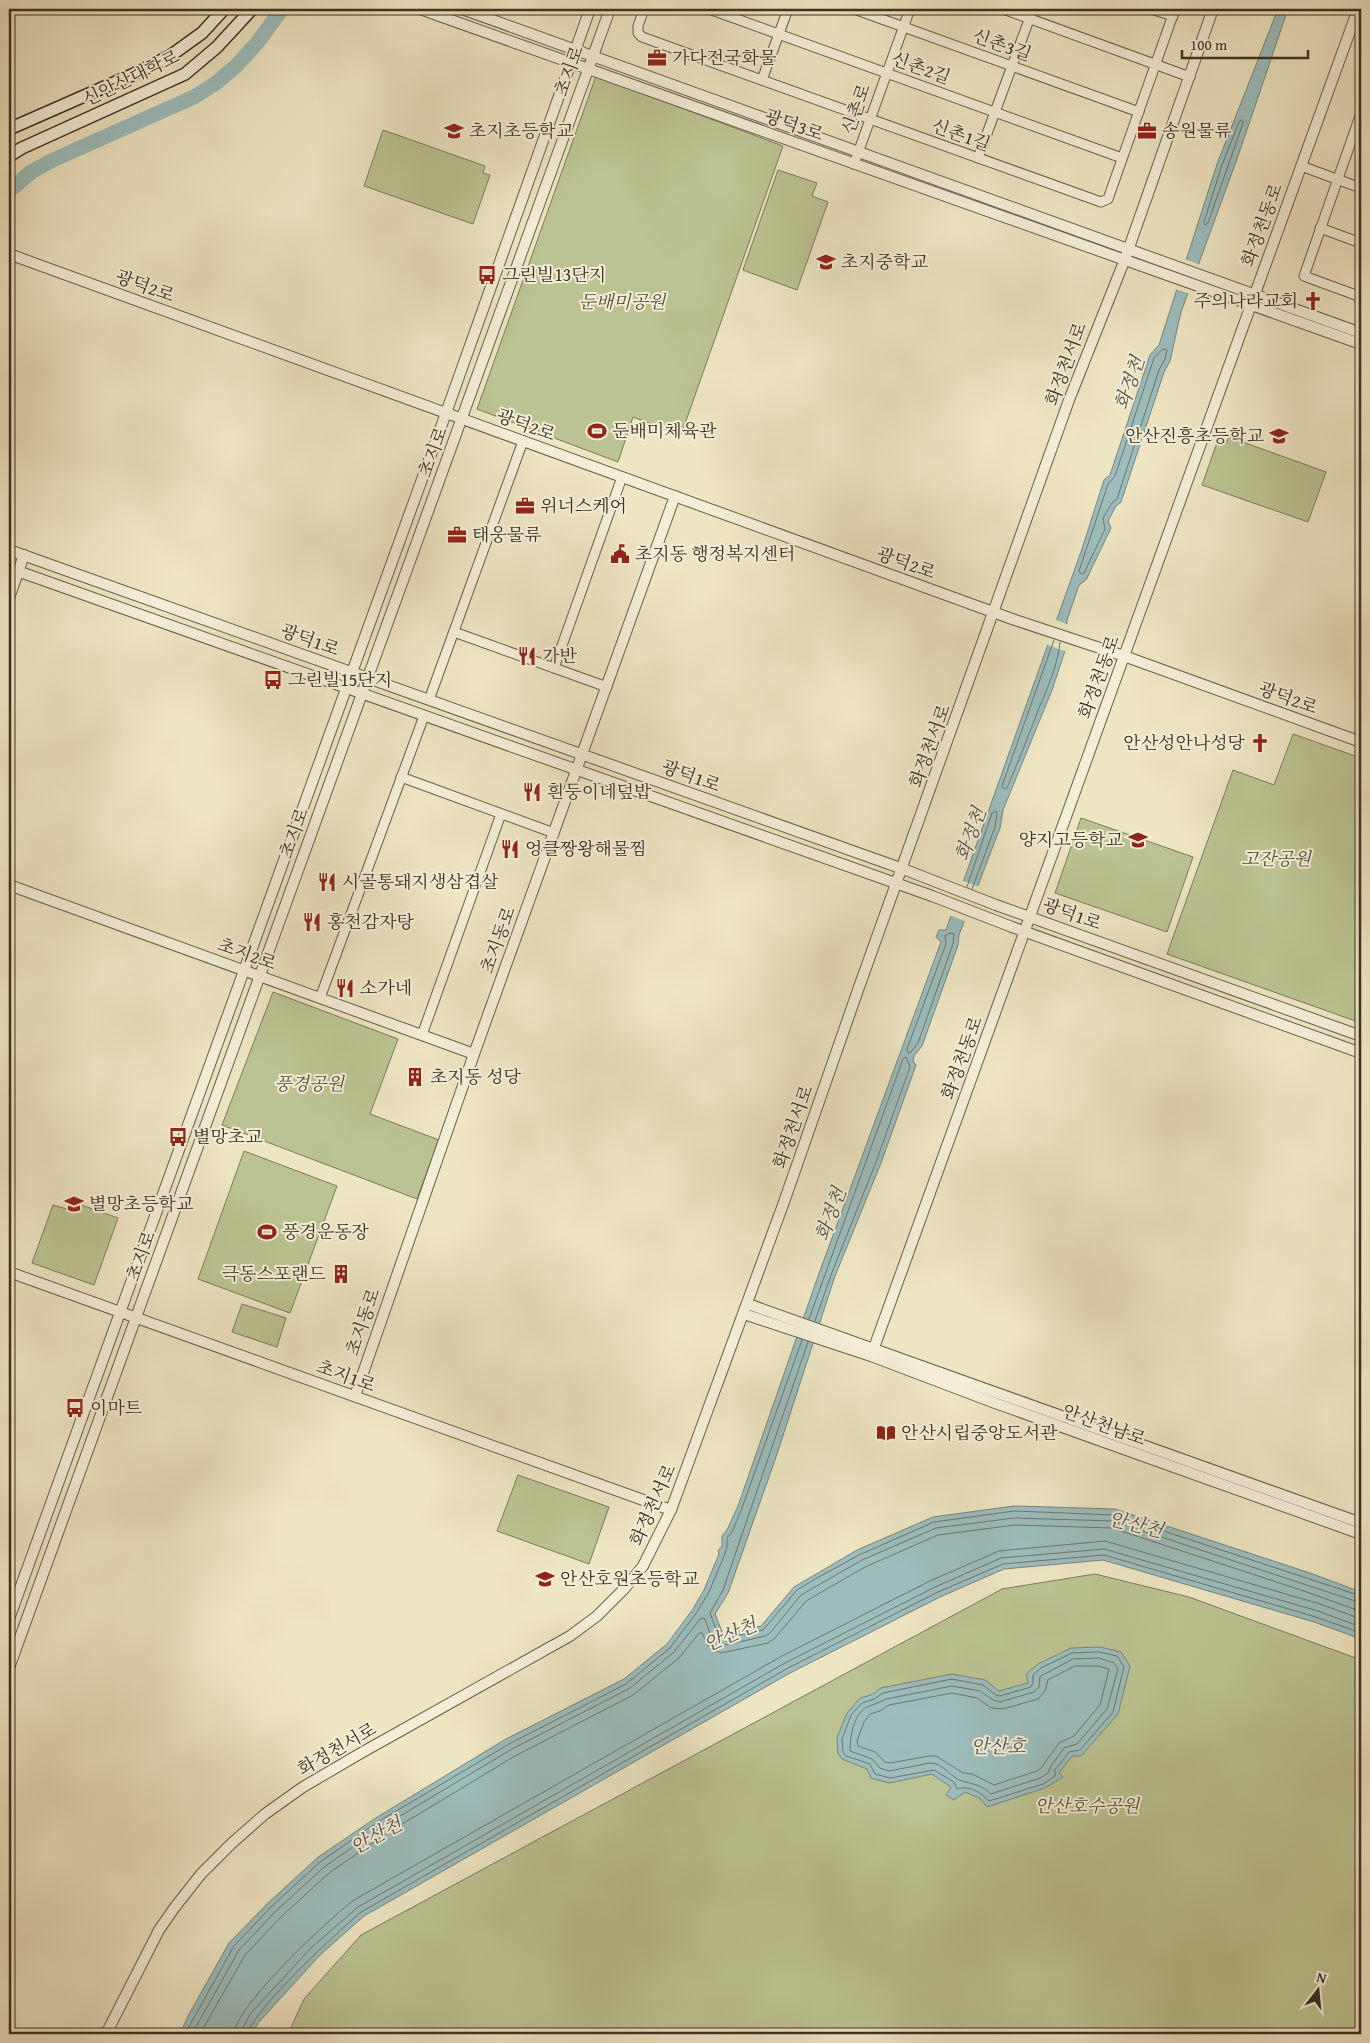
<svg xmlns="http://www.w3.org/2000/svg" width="1370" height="2043" font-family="'Gentium Book Plus','Noto Serif KR',serif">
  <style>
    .green { fill: #bcc392; stroke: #7c7a5a }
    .water { fill: #9cbdbc; stroke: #76857e }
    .pier { fill: #eee5c3 }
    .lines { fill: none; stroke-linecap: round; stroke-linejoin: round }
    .shore { stroke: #6c766e; stroke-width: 1 }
    .river { stroke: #9cbdbc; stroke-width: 15 }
    .minor-casing { stroke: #695d4a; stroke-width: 11 }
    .tertiary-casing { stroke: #695d4a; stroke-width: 12 }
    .secondary-casing { stroke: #3d3021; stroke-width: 14 }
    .primary-casing { stroke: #3d3021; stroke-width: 16 }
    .minor { stroke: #f4eed8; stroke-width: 9 }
    .tertiary { stroke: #f4eed8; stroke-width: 10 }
    .secondary { stroke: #f4eed8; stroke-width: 11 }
    .primary { stroke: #eee5c3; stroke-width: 14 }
    .labels { text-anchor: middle; stroke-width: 4; stroke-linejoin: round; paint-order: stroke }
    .street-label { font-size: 18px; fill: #3d3021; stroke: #f4eed8 }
    .poi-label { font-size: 18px; fill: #3d3021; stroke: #f4eed8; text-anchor: start }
    .park-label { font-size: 18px; font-style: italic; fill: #564d38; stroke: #f4eed8 }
    .water-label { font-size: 19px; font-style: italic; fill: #555348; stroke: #f4eed8 }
  </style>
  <rect width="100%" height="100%" fill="#eee5c3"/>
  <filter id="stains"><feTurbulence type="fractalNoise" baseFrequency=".004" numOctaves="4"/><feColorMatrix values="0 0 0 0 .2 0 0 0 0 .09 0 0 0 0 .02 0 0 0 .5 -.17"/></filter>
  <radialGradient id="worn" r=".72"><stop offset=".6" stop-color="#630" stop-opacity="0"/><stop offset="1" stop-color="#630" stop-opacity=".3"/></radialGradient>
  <!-- green -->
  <g class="green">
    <path d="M596 76 783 146 681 435 633 417 618 462 477 409Z"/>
    <path d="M383 130 485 166 483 173 490 175 473 224 364 186Z"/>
    <path d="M778 170 817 183 812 196 828 202 797 290 743 270Z"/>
    <path d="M1229 437 1326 472 1308 522 1202 485 1218 440 1226 443Z"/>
    <path d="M1293 734 1361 758V1023L1167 954 1233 770 1274 785Z"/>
    <path d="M1081 818 1193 857 1167 932 1055 893Z"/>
    <path d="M273 992 398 1039 370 1114 439 1140 417 1199 222 1125Z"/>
    <path d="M244 1151 337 1186 290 1313 198 1279Z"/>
    <path d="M70 1201 118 1218 94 1285 32 1263 53 1205 67 1209Z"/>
    <path d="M242 1304 286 1318 277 1347 232 1332Z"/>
    <path d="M518 1475 609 1507 589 1564 497 1531Z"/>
    <path d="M1095 1574 1189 1597 1361 1660V2034H288L304 1999 361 1935 1002 1589Z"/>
  </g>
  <!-- water -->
  <g class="water">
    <path d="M1278 9H1288L1237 159 1181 312 1170 361 1164 372 1121 502 1116 506 1108 521 1111 528 1086 580 1079 585 1067 620 1065 651 1052 690 1003 810 1000 828 959 935 958 945 922 1046 914 1056 913 1061 916 1065 881 1163 835 1276 776 1457 728 1593 715 1614 723 1634 761 1626 794 1587 857 1550 933 1517 1014 1506 1115 1509 1310 1573 1361 1592V1639L1314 1622 1103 1560 1004 1569 940 1597 790 1673 364 1916 320 1955 259 2022 252 2034H180L188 2016 229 1943 267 1904 317 1858 374 1819 506 1739 624 1679 667 1644 693 1609 704 1590 719 1554 718 1551 722 1546V1536L727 1530 738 1506 817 1279 941 942 936 937 939 930H946L1083 546 1104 480 1110 475 1150 355 1159 345 1217 164Z"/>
    <path d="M1100 1647 1121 1652 1130 1666 1118 1714 1081 1756H1072L1059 1773 1063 1777 1045 1788 987 1807 979 1798 965 1792 954 1800 946 1795 951 1787 932 1774 889 1783 871 1778 867 1769 842 1759 838 1753 837 1738 847 1713 860 1698 871 1695 881 1688 952 1674 985 1680 999 1691 1028 1683 1026 1674 1038 1664 1071 1648Z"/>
  </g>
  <!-- pier -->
  <g class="pier">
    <path d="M1184 259 1201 265 1191 294 1175 289Z"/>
    <path d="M1054 619 1069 625 1067 652 1045 644Z"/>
    <path d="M961 880 980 887 967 922 949 915Z"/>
  </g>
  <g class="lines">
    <!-- shore -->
    <g class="shore">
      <path d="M1242 120 1243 123 1208 223 1205 225 1204 222 1222 165 1239 122Z"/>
      <path d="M1163 349 1167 350 1165 359 1159 370 1117 499 1112 503 1103 518 1105 529 1084 573 1081 574 1079 571 1108 484 1115 476 1154 358Z"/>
      <path d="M1054 640 1002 786 1004 789 1007 788C1018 762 1029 735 1039 708 1048 687 1058 664 1060 642"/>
      <path d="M967 887 992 813 996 811 997 814 995 827 972 889"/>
      <path d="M950 933 954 934 953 944 918 1043 911 1052 908 1053 907 1049 946 944 945 936Z"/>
      <path d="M809 1319 903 1059 906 1057 910 1067 876 1162 831 1275 815 1321"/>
      <path d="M808 1342 723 1590 710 1613 718 1635 721 1639 763 1630 797 1590 815 1579 859 1555 934 1522 1014 1511 1115 1515 1361 1596"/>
      <path d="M1099 1652 1117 1656 1124 1667 1113 1712 1080 1750 1069 1752 1055 1770V1776L1043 1784 989 1801C980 1792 970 1785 957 1789L954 1782 934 1770 890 1778 875 1774 870 1764 846 1756 843 1752 842 1739 851 1715 862 1703 874 1699 883 1693 952 1679 983 1685 996 1695 1000 1696 1031 1687 1033 1683V1675L1041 1668 1072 1653Z"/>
      <path d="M1073 1659 1099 1658 1114 1663 1118 1669 1107 1709 1077 1744 1064 1748 1051 1766 1048 1773 1040 1778 991 1794C982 1785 973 1784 962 1781 951 1778 944 1763 930 1763L889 1771 880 1768 872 1759 850 1751C850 1738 853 1714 867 1707 874 1704 879 1703 886 1699L952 1686 980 1691 993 1700 1000 1702 1034 1692 1039 1687 1040 1677Z"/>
      <path d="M1075 1666H1098L1109 1669 1100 1705 1074 1736 1059 1743 1041 1768 1037 1771 994 1785 972 1774 963 1773 936 1756H929L890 1763 885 1762 875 1752 858 1746 857 1741 864 1722 870 1714 880 1711 889 1705 952 1693 977 1698 991 1708 1003 1709 1038 1699 1045 1691 1048 1680Z"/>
      <path d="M185 2034 234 1946 271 1907 320 1862 376 1823 509 1744 626 1684 670 1648 697 1612 709 1592 724 1556 727 1547V1538L732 1532 742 1508 802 1340"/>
      <path d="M192 2034 239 1950 275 1912 324 1867 380 1828 512 1749 630 1688 674 1652 701 1618 705 1619C709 1630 712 1645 726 1645L765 1636 770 1633 801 1595 862 1560 936 1528 1014 1518 1113 1521 1361 1603"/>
      <path d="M200 2034 245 1955 281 1917 329 1873 384 1835 515 1756 633 1695 679 1658 699 1633H702L709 1647 721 1653 768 1643 775 1638 806 1601 865 1567 938 1535 1015 1525 1112 1528 1304 1591 1354 1609 1361 1610"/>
      <path d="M234 2034C235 2006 329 1919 354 1900L782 1656 932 1580 999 1551 1105 1541 1320 1604 1361 1619"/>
      <path d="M242 2034 243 2028 250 2014 312 1947 358 1907 785 1663 935 1587 1001 1558 1104 1549 1318 1611 1361 1627"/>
      <path d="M248 2034C251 2011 340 1930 361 1912L788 1668 938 1592 1003 1564 1104 1555 1316 1617 1361 1633"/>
    </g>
    <!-- river -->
    <path class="river" d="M9 191 31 172 53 160 194 97 216 83 236 66 257 43 282 9"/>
    <!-- minor casing -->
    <g class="minor-casing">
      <g id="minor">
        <path d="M644 9 638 26V33L642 37 1101 202 1108 199 1175 9"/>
        <path d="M709 9 1122 158"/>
        <path d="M854 9 1139 112"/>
        <path d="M1003 9 1190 77"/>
        <path d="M1151 9 1173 16"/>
        <path d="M762 80 788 9"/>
        <path d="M1361 113 1304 276 1361 297"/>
        <path d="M978 158 1033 9"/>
        <path d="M854 164 910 9"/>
        <path d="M1301 166 1361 188"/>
        <path d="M1320 228 1361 243"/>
        <path d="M454 632 607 687"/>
        <path d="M554 668 622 477"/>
        <path d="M429 700 523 441"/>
        <path d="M401 777 554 833"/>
        <path d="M320 998 424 716"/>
        <path d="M422 1035 501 814"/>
      </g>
    </g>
    <!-- tertiary casing -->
    <g class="tertiary-casing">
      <g id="tertiary">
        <path d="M420 9 1361 344"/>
        <path d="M462 9 1361 333"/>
        <path d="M9 254 1015 620 1124 656 1361 742"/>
        <path d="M9 550 903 869 996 905 1361 1036"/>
        <path d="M9 568 932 896 1012 927 1361 1053"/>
        <path d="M9 598 24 555"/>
        <path d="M9 885 474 1054"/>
        <path d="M9 1272 671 1510"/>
        <path d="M748 1304 1361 1523"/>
        <path d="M744 1314 871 1356 995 1403 1361 1534"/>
        <path d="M871 1356 1358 9"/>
        <path d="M355 1396 474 1054 675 496"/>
        <path d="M9 1619 446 413 590 9"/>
        <path d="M9 1668 610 9"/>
        <path d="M106 2034 159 1930 175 1907 201 1874 231 1844 265 1814 303 1787 361 1753 570 1636 597 1616 624 1589 643 1566 671 1510 784 1202 858 990 1069 400 1125 259 1213 9"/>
      </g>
    </g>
    <!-- secondary casing -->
    <g class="secondary-casing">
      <g id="secondary">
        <path d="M9 129 132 75 170 56 202 33 224 9"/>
        <path d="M9 156 22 148 185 74 217 47 252 9"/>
      </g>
    </g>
    <!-- primary casing -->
    <g class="primary-casing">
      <path id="primary" d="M9 2033 11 2034"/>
    </g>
    <!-- minor -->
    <use href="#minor" class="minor"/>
    <!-- tertiary -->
    <use href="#tertiary" class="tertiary"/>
    <!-- secondary -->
    <use href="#secondary" class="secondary"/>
    <!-- primary -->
    <use href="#primary" class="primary"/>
  </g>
  <!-- icons -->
  <defs>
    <g id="office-bare" transform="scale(1.5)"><path d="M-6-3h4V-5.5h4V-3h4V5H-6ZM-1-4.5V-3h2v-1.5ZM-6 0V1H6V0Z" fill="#8f2418" stroke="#f4eed8" stroke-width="2.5" paint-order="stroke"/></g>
    <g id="school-bare" transform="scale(1.5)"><path d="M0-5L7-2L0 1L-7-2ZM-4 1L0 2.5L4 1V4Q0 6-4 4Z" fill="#8f2418" stroke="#f4eed8" stroke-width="2.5" paint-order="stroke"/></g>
    <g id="bus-bare" transform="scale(1.5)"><path d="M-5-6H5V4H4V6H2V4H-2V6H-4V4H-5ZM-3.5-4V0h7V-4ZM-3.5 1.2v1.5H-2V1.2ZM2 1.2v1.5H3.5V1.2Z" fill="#8f2418" stroke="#f4eed8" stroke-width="2.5" paint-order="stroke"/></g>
    <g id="church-bare" transform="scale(1.5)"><path d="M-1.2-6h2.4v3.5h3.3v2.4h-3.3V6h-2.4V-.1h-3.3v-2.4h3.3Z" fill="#8f2418" stroke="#f4eed8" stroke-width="2.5" paint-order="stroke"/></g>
    <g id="stadium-bare" transform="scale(1.5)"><path d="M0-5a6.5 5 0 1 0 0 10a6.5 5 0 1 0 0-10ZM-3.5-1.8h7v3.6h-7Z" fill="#8f2418" stroke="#f4eed8" stroke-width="2.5" paint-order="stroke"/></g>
    <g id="civic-bare" transform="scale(1.5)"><path d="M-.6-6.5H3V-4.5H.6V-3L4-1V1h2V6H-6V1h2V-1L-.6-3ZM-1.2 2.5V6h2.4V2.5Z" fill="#8f2418" stroke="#f4eed8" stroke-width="2.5" paint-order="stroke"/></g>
    <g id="restaurant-bare" transform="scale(1.5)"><path d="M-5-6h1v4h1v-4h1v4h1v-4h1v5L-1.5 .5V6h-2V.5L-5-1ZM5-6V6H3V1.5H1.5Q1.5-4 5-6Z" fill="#8f2418" stroke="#f4eed8" stroke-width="2.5" paint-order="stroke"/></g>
    <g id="building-bare" transform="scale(1.5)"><path d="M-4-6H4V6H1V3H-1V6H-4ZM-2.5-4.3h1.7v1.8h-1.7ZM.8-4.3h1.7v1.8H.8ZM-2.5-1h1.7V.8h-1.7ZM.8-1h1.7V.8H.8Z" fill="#8f2418" stroke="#f4eed8" stroke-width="2.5" paint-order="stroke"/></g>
    <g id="library-bare" transform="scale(1.5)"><path d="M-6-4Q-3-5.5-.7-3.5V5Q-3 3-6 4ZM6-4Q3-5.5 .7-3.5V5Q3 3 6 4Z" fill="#8f2418" stroke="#f4eed8" stroke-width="2.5" paint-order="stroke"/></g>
  </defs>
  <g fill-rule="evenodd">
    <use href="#office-bare" x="657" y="58"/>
    <use href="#school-bare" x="454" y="131"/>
    <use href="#office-bare" x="1147" y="131"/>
    <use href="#school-bare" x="826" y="262"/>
    <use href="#bus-bare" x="487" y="275"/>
    <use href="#church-bare" x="1313" y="301"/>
    <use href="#stadium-bare" x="597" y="431"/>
    <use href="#school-bare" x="1279" y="436"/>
    <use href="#office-bare" x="525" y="506"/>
    <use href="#office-bare" x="457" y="535"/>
    <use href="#civic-bare" x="620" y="554"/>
    <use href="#restaurant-bare" x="527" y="656"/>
    <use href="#bus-bare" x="273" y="680"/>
    <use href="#church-bare" x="1260" y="743"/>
    <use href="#restaurant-bare" x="532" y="792"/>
    <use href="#school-bare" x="1138" y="840"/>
    <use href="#restaurant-bare" x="510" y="849"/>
    <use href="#restaurant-bare" x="327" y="882"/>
    <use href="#restaurant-bare" x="312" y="922"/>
    <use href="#restaurant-bare" x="345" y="988"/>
    <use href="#building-bare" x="415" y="1077"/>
    <use href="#bus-bare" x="178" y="1137"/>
    <use href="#school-bare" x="74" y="1204"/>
    <use href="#stadium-bare" x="267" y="1232"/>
    <use href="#building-bare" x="341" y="1274"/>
    <use href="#bus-bare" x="75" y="1408"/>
    <use href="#library-bare" x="886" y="1433"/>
    <use href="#school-bare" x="545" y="1579"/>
  </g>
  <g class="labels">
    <!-- street labels -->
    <g class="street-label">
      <text transform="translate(1002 45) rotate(20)" y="6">신촌3길</text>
      <text transform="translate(921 68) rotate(20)" y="6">신촌2길</text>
      <text transform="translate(569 71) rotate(-70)" y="6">초지로</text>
      <text transform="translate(131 78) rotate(-26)" y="6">신안산대학로</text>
      <text transform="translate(856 109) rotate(-70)" y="6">신촌로</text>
      <text transform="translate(794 125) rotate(19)" y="6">광덕3로</text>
      <text transform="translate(961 135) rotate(20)" y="6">신촌1길</text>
      <text transform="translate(1262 225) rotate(-70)" y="6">화정천동로</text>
      <text transform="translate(145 286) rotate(20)" y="6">광덕2로</text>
      <text transform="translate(1066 364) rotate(-70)" y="6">화정천서로</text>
      <text transform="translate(526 425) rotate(20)" y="6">광덕2로</text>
      <text transform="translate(433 452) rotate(-70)" y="6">초지로</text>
      <text transform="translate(906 563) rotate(20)" y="6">광덕2로</text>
      <text transform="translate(310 640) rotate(20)" y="6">광덕1로</text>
      <text transform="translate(1099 677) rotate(-70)" y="6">화정천동로</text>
      <text transform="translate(1288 698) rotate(20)" y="6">광덕2로</text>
      <text transform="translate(930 746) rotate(-70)" y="6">화정천서로</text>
      <text transform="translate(691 776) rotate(20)" y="6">광덕1로</text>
      <text transform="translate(294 833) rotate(-70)" y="6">초지로</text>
      <text transform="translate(1072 914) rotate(20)" y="6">광덕1로</text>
      <text transform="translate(498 940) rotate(-70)" y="6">초지동로</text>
      <text transform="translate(247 954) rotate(20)" y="6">초지2로</text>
      <text transform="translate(962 1058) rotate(-70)" y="6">화정천동로</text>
      <text transform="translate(793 1127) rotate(-71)" y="6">화정천서로</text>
      <text transform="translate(141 1256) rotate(-70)" y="6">초지로</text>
      <text transform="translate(363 1322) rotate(-71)" y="6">초지동로</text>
      <text transform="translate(346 1376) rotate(20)" y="6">초지1로</text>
      <text transform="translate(1104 1425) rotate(20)" y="6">안산천남로</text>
      <text transform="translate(653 1505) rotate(-66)" y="6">화정천서로</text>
      <text transform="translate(337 1749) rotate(-30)" y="6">화정천서로</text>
    </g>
    <!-- poi labels -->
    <g class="poi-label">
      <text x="672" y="64">가다전국화물</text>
      <text x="469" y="137">초지초등학교</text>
      <text x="1162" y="137">송원물류</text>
      <text x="841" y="268">초지중학교</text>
      <text x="502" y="281">그린빌13단지</text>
      <text x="1298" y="307" text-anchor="end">주의나라교회</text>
      <text x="612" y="437">둔배미체육관</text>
      <text x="1264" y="442" text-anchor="end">안산진흥초등학교</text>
      <text x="540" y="512">위너스케어</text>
      <text x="472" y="541">태웅물류</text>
      <text x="635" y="560">초지동 행정복지센터</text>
      <text x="542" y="662">가반</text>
      <text x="288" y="686">그린빌15단지</text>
      <text x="1245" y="749" text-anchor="end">안산성안나성당</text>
      <text x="547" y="798">흰둥이네덮밥</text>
      <text x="1123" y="846" text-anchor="end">양지고등학교</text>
      <text x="525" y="855">엉클짱왕해물찜</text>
      <text x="342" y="888">시골통돼지생삼겹살</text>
      <text x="327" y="928">홍천감자탕</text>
      <text x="360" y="994">소가네</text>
      <text x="430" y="1083">초지동 성당</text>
      <text x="193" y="1143">별망초교</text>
      <text x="89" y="1210">별망초등학교</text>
      <text x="282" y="1238">풍경운동장</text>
      <text x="326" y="1280" text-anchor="end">극동스포랜드</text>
      <text x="90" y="1414">이마트</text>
      <text x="901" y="1439">안산시립중앙도서관</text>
      <text x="560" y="1585">안산호원초등학교</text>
    </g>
    <!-- park labels -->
    <g class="park-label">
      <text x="622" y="308">둔배미공원</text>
      <text x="1276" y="865">고잔공원</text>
      <text x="309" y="1090">풍경공원</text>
      <text x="1087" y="1812">안산호수공원</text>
    </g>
    <!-- water labels -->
    <g class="water-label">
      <text transform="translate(1129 383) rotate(-71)" y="7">화정천</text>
      <text transform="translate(970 834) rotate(-70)" y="7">화정천</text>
      <text transform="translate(830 1214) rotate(-70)" y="7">화정천</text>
      <text transform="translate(1136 1524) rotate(14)" y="7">안산천</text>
      <text transform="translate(730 1634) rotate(-23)" y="7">안산천</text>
      <text x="998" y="1753">안산호</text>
      <text transform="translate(376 1835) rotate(-29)" y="7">안산천</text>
    </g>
  </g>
  <!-- margin -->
  <rect width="1370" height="2043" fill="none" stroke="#eee5c3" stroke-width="30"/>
  <rect x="10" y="10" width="1350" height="2023" fill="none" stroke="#3d3021" stroke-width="2.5"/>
  <rect x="15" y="15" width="1340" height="2013" fill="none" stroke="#3d3021"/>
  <!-- north arrow -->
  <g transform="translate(1318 1990) rotate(16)" stroke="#f4eed8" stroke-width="4" paint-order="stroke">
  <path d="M0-4L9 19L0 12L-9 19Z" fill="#3d3021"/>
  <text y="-8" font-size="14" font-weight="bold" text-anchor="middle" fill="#3d3021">N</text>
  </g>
  <!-- scale -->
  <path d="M1182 50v8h126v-8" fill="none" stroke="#3d3021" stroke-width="2.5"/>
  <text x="1190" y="50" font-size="15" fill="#3d3021" stroke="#f4eed8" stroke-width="4" paint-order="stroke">100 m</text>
  <rect width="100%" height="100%" filter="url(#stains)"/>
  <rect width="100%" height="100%" fill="url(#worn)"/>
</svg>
